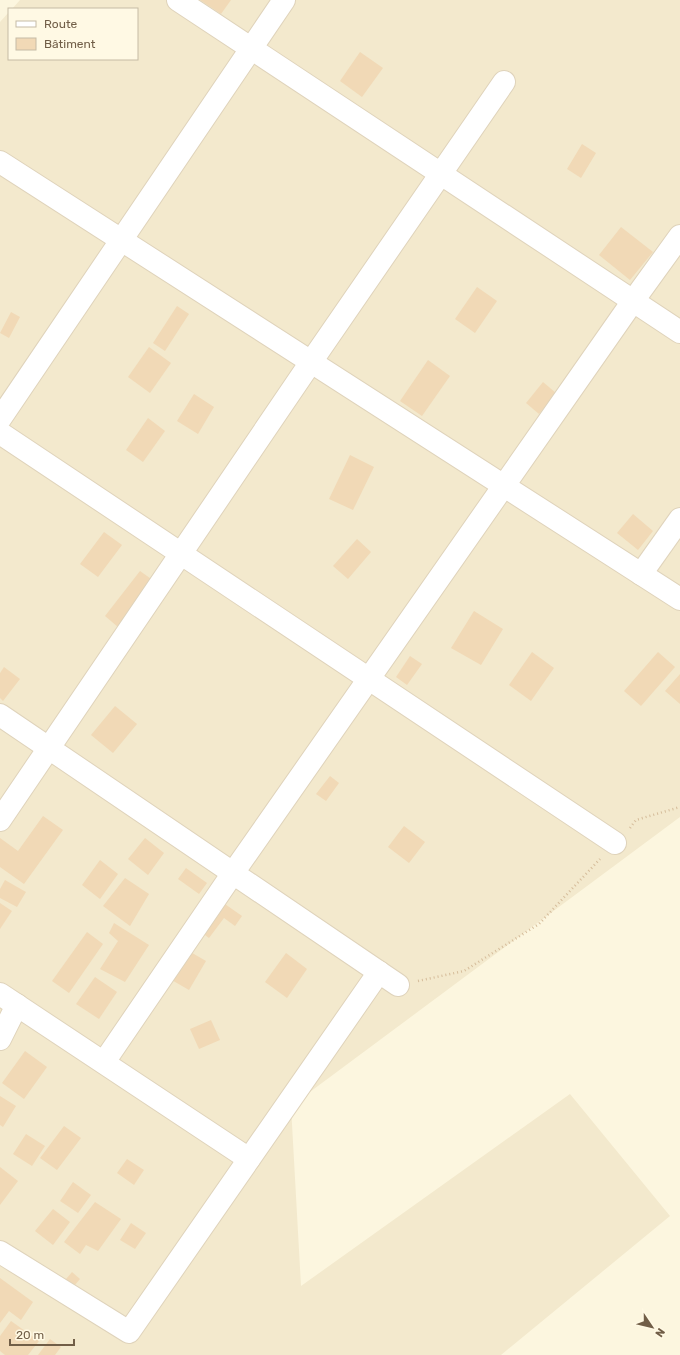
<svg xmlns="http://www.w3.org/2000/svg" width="680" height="1355" font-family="Rubik,sans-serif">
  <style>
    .residential { fill: #f3e9cd }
    .building { fill: #f1d9b6 }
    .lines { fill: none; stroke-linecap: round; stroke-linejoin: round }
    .minor-casing { stroke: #dfd3bb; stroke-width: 24 }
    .path { stroke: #d5bc9a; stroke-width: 2.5; stroke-dasharray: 1 3; stroke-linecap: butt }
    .minor { stroke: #fff; stroke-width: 22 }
  </style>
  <rect width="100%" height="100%" fill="#fcf6df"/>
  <!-- residential -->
  <path class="residential" d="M20 0H680V817L291 1106 301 1286 570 1094 670 1216 501 1355H0V22L9 12V59H137V9H12Z"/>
  <!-- building -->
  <g class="building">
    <path d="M200 0H231L221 14Z"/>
    <path d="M360 52 383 68 362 97 340 81Z"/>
    <path d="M582 144 596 153 581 178 567 169Z"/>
    <path d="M621 227 653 252 630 280 599 255Z"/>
    <path d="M477 287 497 301 475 333 455 319Z"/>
    <path d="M177 306 189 314 165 351 153 343Z"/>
    <path d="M11 312 20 317 9 338 0 333Z"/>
    <path d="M149 347 171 363 150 393 128 377Z"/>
    <path d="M428 360 450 376 422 416 400 401Z"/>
    <path d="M543 382 556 393 539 414 526 403Z"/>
    <path d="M194 394 214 407 198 434 177 421Z"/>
    <path d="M148 418 165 431 143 462 126 450Z"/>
    <path d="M350 455 374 467 353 510 329 499Z"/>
    <path d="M633 514 653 531 638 550 617 533Z"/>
    <path d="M104 532 122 545 98 577 80 564Z"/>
    <path d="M357 539 371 552 348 579 333 566Z"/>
    <path d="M140 571 154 581 118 627 105 616Z"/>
    <path d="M474 611 503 629 481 665 451 648Z"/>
    <path d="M532 652 554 668 531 701 509 685Z"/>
    <path d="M658 652 675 667 641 706 624 691Z"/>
    <path d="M410 656 422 664 407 685 396 677Z"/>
    <path d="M4 667 20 679 3 701 0 698V673Z"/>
    <path d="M680 674V704L665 691Z"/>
    <path d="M115 706 137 724 113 753 91 735Z"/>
    <path d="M330 776 339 783 326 801 316 794Z"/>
    <path d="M43 816 63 830 24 884 0 867V838L18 851Z"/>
    <path d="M404 826 425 842 409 863 388 847Z"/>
    <path d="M145 838 164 853 148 875 128 859Z"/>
    <path d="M100 860 118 874 100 899 82 885Z"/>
    <path d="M186 868 207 883 199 894 178 879Z"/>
    <path d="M125 878 149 894 130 926 103 906Z"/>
    <path d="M5 880 26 892 17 907 0 898V889Z"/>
    <path d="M222 902 242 916 235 926 224 918 209 938 201 932Z"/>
    <path d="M0 903 12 911 0 929Z"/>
    <path d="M114 923 149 945 125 982 100 969 118 941 109 933Z"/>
    <path d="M87 932 103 944 69 993 52 981Z"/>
    <path d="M187 950 206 961 189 990 170 979Z"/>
    <path d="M286 953 307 969 287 998 265 982Z"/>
    <path d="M95 977 117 992 99 1019 76 1004Z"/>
    <path d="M211 1020 220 1040 199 1049 190 1029Z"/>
    <path d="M25 1051 47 1067 24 1099 2 1083Z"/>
    <path d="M0 1096 16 1106 3 1127 0 1125Z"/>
    <path d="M64 1126 81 1138 57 1170 40 1158Z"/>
    <path d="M26 1134 45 1146 32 1166 13 1154Z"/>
    <path d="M127 1159 144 1170 134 1185 117 1173Z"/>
    <path d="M0 1167 18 1181 0 1205Z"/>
    <path d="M73 1182 91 1195 78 1213 60 1201Z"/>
    <path d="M95 1202 121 1219 98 1251 86 1245 80 1254 64 1242Z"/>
    <path d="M53 1209 70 1222 53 1245 35 1231Z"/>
    <path d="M131 1223 146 1233 135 1249 120 1240Z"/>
    <path d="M72 1272 80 1279 69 1292 61 1285Z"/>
    <path d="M0 1278 33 1302 21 1320 9 1311 0 1323Z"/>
    <path d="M11 1321 39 1341 28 1355H5L0 1351V1336Z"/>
    <path d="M50 1339 61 1347 55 1355H38Z"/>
  </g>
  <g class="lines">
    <!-- minor casing -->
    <g class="minor-casing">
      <g id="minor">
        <path d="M178 0 680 332"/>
        <path d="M0 162 680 599"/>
        <path d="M0 419 284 0"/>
        <path d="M0 433 615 843"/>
        <path d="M641 574 680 519"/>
        <path d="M0 715 398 985"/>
        <path d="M0 820 311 362 504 82"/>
        <path d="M0 994 249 1159"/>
        <path d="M0 1039 17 1005"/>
        <path d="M104 1062 233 873 633 301 680 236"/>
        <path d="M0 1252 129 1332 379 972"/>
      </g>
    </g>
    <!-- path -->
    <g class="path">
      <path d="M630 828 636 820 680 807"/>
      <path d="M418 981 464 971 539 924 600 859"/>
    </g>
    <!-- minor -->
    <use href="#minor" class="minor"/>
  </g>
  <!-- legend -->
  <rect x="8" y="8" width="130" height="52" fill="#fff9e4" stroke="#c6bba5"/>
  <rect x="16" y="21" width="20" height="6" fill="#ffffff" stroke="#c6bba5"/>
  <text x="44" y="28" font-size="12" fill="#715e47">Route</text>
  <rect x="16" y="38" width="20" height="12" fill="#f1d9b6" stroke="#c6bba5"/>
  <text x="44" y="48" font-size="12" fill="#715e47">Bâtiment</text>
  <!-- north arrow -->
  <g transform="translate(652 1327) rotate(125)" stroke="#fff9e4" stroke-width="3" paint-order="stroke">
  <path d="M0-3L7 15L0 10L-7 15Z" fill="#715e47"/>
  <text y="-6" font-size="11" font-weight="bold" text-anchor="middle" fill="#715e47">N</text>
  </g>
  <!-- scale -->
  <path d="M10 1339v6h64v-6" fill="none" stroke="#715e47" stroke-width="2"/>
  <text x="16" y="1339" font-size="12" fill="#715e47" stroke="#fff9e4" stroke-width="3" paint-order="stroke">20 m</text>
</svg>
